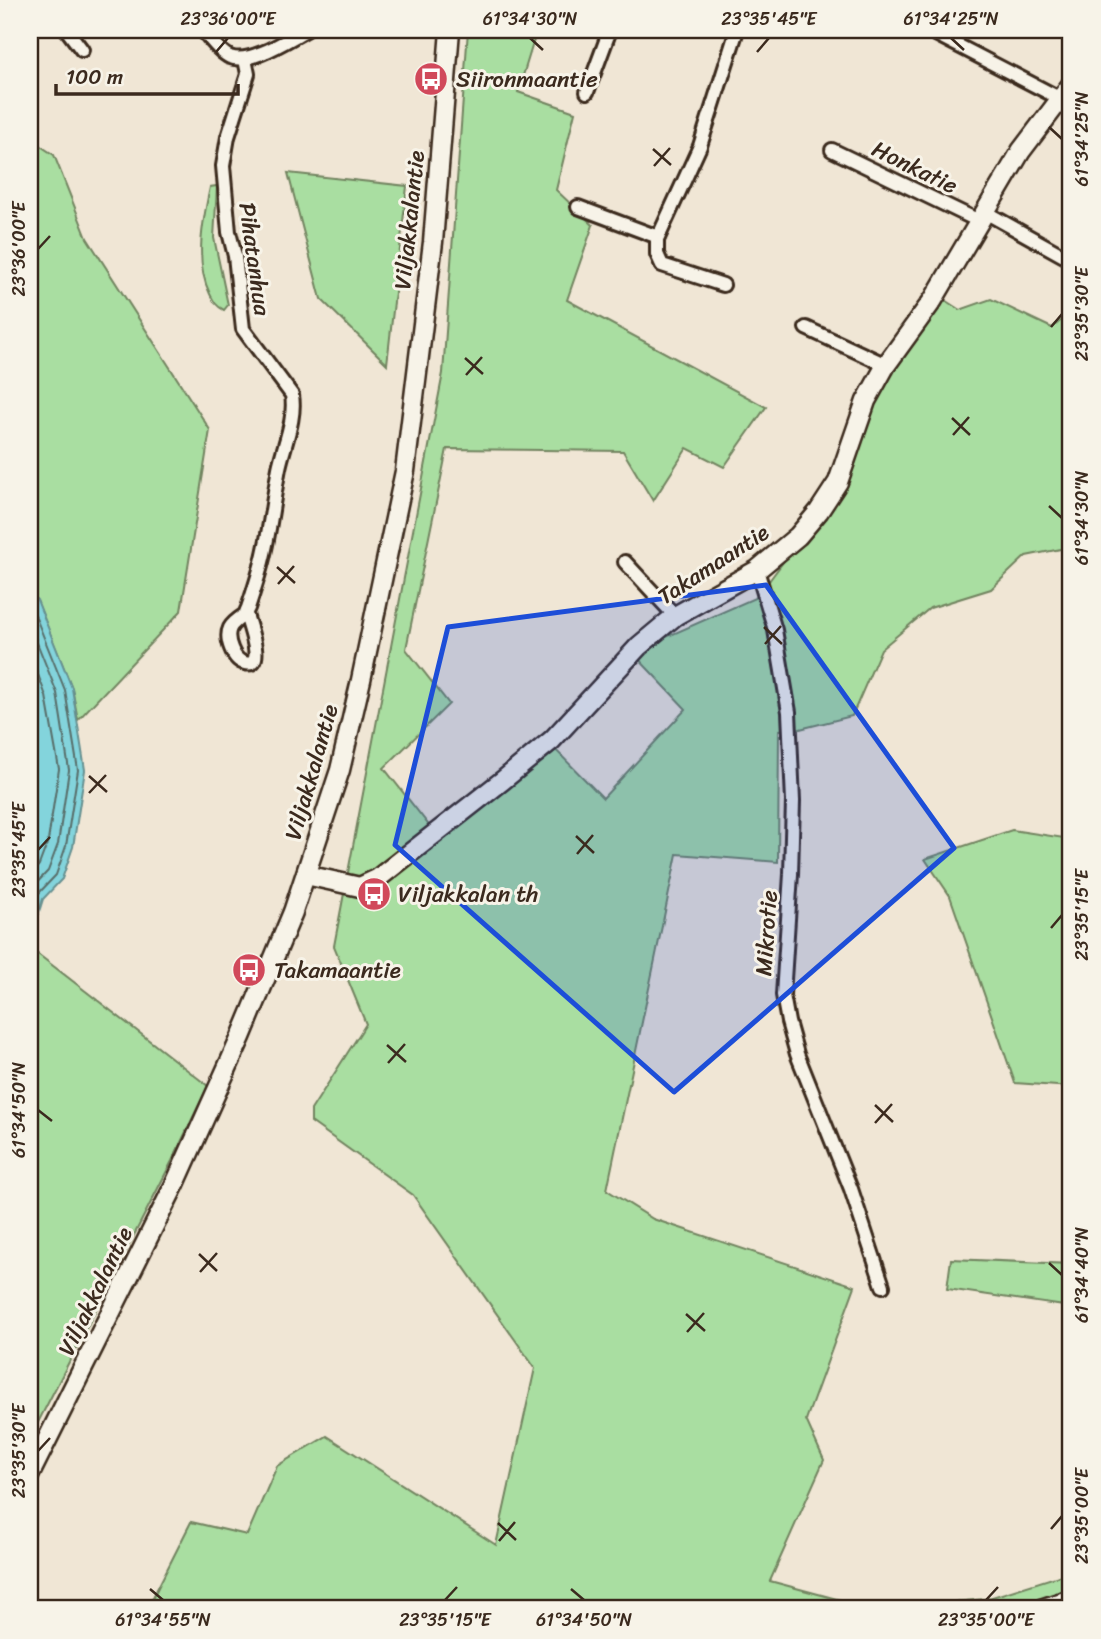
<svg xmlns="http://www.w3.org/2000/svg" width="1101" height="1639" font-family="Sriracha,sans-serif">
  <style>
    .green { fill: #a9dea1; stroke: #728460; stroke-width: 2 }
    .water { fill: #83d4dc; stroke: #669090; stroke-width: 2 }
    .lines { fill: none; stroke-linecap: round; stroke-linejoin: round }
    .shore { stroke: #586e6a; stroke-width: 2 }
    .street-casing { stroke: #3b2a1e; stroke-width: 18 }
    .secondary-casing { stroke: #3b2a1e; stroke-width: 23 }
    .street { stroke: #f7f3e8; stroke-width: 12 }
    .secondary { stroke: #f7f3e8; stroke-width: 18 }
    .marked { fill: #1d4ed8; fill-opacity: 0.2; stroke: #1d4ed8; stroke-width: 5; stroke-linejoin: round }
    .ticks { fill: none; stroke: #3b2a1e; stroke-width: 2.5 }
    .labels { text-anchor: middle; stroke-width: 6; stroke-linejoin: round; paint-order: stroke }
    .poi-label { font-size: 23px; fill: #3b2a1e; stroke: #f7f3e8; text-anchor: start }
    .street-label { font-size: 23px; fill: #3b2a1e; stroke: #f7f3e8 }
    .neatline { fill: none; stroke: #3b2a1e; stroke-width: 2.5 }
    .ticks-label { font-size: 18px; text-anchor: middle; fill: #3b2a1e }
  </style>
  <rect width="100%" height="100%" fill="#f0e6d5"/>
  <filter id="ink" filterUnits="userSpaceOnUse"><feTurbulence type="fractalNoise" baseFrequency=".0143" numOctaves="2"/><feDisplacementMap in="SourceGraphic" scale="14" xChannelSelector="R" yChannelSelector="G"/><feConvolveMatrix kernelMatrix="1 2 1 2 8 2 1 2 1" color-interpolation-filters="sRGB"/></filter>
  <g filter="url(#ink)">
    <!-- green -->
    <g class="green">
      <path d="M468 30H537L518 92 575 112 556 190 593 225 567 300 766 407 724 467 687 448 653 501 623 451 447 449 406 649 449 704 384 768 435 833 546 740 603 798 686 709 632 652 757 597 854 467 879 388 943 299 960 310 991 299 1052 328 1071 312V547L1026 556 991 589 930 608 881 649 852 716 800 729 779 730 778 862 677 854 607 1190 653 1219 855 1286 806 1420 824 1460 770 1581 874 1609H147L191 1522 247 1535 277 1466 327 1436 496 1545 535 1368 413 1195 311 1122V1110L366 1024 334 946 443 373Z"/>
      <path d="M30 139 54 155 87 238 210 430 181 611 78 720 72 688 37 601 30 593Z"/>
      <path d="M288 173 407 186 387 364 321 299Z"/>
      <path d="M217 186 214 238 228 305 224 310C216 306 214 302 210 294 194 262 203 220 210 187Z"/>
      <path d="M1012 830 1071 839V1087L1015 1083 950 896 925 859Z"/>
      <path d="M30 948 208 1086 172 1161 30 1438Z"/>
      <path d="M951 1259 1071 1264V1307L947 1289Z"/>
      <path d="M1071 1572V1609H880L986 1599Z"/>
    </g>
    <!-- water -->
    <path class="water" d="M30 593 37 600 72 688 85 770 73 847 62 879 43 899 38 915 30 923Z"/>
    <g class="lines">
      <!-- shore -->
      <g class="shore">
        <path d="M30 603 65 690 78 770 66 846 56 875 37 895 30 913"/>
        <path d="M30 625 57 693 69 770 58 844 48 871 30 890"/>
        <path d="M30 653 46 696 59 769 48 841 39 865 30 875"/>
      </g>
      <!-- street casing -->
      <g class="street-casing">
        <g id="street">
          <path d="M67 30 82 50"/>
          <path d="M203 30C209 38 221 53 230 57 250 65 289 39 306 30"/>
          <path d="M928 30 1061 99"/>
          <path d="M245 59 248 74 228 137 223 166 229 232 235 256 243 329 292 395C296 419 284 444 279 468 273 499 270 532 262 562 258 578 253 593 248 608 247 610 246 612 246 613 246 620 268 669 245 663 233 661 225 638 230 628 233 622 240 618 246 614"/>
          <path d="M587 92 610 30"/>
          <path d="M832 150 979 221"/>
          <path d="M578 207 658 237"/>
          <path d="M985 212 1071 260"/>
          <path d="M723 285 662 265 657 254V240L700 146 737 30"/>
          <path d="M806 328 886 365"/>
          <path d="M625 562 675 616"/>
          <path d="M757 570 775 630 789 712 793 801 791 874 783 995 788 1022 797 1054 851 1189 883 1286"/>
        </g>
      </g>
      <!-- secondary casing -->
      <g class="secondary-casing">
        <g id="secondary">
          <path d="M306 875 360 887 377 879 502 781 552 740 639 646 675 616 757 570 798 536 819 511 838 482 866 401 886 365 933 300 1021 151 1071 85"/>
          <path d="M30 1474 175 1184 241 1037 293 912 340 770 361 680 405 471 433 242 450 30"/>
          <path d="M1041 1609 1071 1599"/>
        </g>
      </g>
      <!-- street -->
      <use href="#street" class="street"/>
      <!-- secondary -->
      <use href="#secondary" class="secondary"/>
    </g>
  </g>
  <!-- marked area -->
  <path class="marked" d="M766 585 954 848 674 1092 395 845 448 627Z"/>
  <!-- ticks -->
  <path class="ticks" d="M530 38 543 50M951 38 964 50M216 52 228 38M757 52 769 38M1049 127 1062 139M653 149 671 165M654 166 670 148M38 249 50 236M1051 327 1062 314M465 358 483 374M466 375 482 357M952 418 970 435M953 435 969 417M1049 506 1062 518M277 567 295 583M278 584 294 566M764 627 782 644M765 644 781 626M89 776 107 792M89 793 106 775M576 836 594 853M38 850 50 837M577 854 593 835M1051 928 1062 915M387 1045 406 1062M388 1063 405 1044M875 1105 893 1122M38 1110 52 1121M875 1123 892 1104M199 1254 217 1271M1049 1263 1062 1275M200 1272 217 1253M686 1314 705 1331M687 1332 704 1313M38 1451 50 1438M498 1523 516 1540M1051 1529 1062 1516M499 1541 515 1522M150 1589 163 1600M571 1589 584 1600M445 1600 457 1587M986 1600 998 1587"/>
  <!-- icons -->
  <defs>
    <g id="bus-disc" transform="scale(1.75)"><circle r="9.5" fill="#d1495b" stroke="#f7f3e8"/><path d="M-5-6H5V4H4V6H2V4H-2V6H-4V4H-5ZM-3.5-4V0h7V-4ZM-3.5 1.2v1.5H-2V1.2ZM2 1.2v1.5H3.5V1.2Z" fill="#fff"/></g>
  </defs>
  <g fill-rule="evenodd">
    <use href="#bus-disc" x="431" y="79"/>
    <use href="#bus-disc" x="374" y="894"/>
    <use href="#bus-disc" x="249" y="970"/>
  </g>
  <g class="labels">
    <!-- poi labels -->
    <g class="poi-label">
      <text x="456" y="87">Siironmaantie</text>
      <text x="398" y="902">Viljakkalan th</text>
      <text x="274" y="978">Takamaantie</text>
    </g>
    <!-- street labels -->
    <g class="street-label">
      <text transform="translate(915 167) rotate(26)" y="8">Honkatie</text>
      <text transform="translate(409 220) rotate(-84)" y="8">Viljakkalantie</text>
      <text transform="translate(255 259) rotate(82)" y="8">Pihatanhua</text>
      <text transform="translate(713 564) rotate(-33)" y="8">Takamaantie</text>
      <text transform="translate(311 772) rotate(-74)" y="8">Viljakkalantie</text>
      <text transform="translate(766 933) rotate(-86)" y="8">Mikrotie</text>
      <text transform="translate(95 1291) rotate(-64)" y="8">Viljakkalantie</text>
    </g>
  </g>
  <!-- margin -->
  <rect width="1101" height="1639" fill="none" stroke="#f7f3e8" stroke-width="77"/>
  <!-- scale -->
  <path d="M56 84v10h182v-10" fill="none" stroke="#3b2a1e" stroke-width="3.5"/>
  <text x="66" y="84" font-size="21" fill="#3b2a1e" stroke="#f7f3e8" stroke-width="5" paint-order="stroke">100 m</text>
  <rect x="38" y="38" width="1024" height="1562" class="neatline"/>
  <g class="ticks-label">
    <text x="228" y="25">23°36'00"E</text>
    <text x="530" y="25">61°34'30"N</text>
    <text x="769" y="25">23°35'45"E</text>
    <text x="951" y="25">61°34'25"N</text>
    <text transform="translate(1082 139) rotate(-90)" y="6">61°34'25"N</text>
    <text transform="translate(19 249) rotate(-90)" y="6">23°36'00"E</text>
    <text transform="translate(1082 314) rotate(-90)" y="6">23°35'30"E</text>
    <text transform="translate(1082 518) rotate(-90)" y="6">61°34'30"N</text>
    <text transform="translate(19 850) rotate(-90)" y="6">23°35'45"E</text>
    <text transform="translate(1082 915) rotate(-90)" y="6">23°35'15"E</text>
    <text transform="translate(19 1110) rotate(-90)" y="6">61°34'50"N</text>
    <text transform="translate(1082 1275) rotate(-90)" y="6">61°34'40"N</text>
    <text transform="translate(19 1451) rotate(-90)" y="6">23°35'30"E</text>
    <text transform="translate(1082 1516) rotate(-90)" y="6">23°35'00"E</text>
    <text x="163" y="1626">61°34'55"N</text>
    <text x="445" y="1626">23°35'15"E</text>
    <text x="584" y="1626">61°34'50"N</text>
    <text x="986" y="1626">23°35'00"E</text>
  </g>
</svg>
